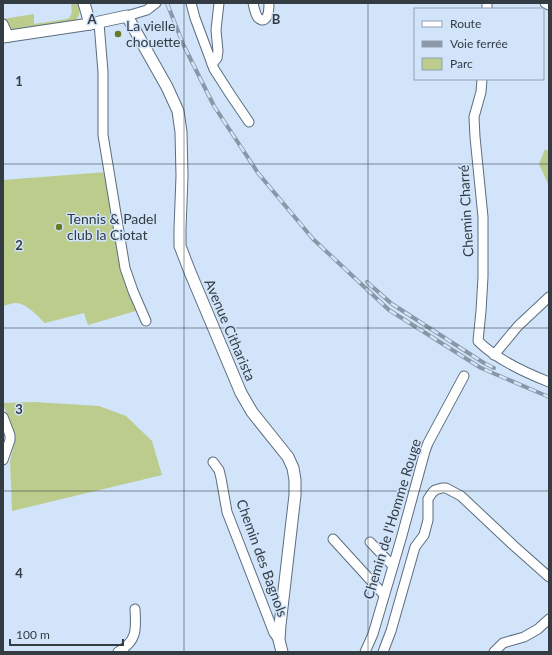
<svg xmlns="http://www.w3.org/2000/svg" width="552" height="655" font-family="Lato,sans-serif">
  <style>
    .green { fill: #bbcc8d }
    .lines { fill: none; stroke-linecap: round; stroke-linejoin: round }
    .minor-casing { stroke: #5b6d7f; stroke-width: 11 }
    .tertiary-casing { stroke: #5b6d7f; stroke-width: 13 }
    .minor { stroke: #fff; stroke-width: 9 }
    .tertiary { stroke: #fff; stroke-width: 11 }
    .rail-casing { stroke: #8997a6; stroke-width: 4 }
    .rail { stroke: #d1e4fa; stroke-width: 2.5; stroke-dasharray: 8; stroke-linecap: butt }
    .grid { fill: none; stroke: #333b43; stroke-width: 1; stroke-opacity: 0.55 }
    .poi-dot { fill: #677827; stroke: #d1e4fa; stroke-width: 1.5 }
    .labels { text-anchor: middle; stroke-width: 3; stroke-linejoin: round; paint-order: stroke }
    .poi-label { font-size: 14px; fill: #333b43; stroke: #d1e4fa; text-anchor: start }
    .street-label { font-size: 14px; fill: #333b43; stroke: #d1e4fa }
    .grid-label { font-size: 13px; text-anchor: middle; font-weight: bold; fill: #333b43; stroke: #d1e4fa; stroke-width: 3; stroke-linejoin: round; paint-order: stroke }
  </style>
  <rect width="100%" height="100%" fill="#d1e4fa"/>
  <!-- green -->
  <g class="green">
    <path d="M71 3H79C80 12 80 17 73 24L20 32 12 30 3 22V19L34 14V24L67 19C74 16 71 9 71 3Z"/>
    <path d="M545 149 548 151 549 149V186L539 164Z"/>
    <path d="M107 172 139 310 88 325 84 313 45 323C37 316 28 304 16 303 12 303 7 305 3 306V180Z"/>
    <path d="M34 402 99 406 126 416 152 441 162 475 12 511 10 461 15 440 3 403Z"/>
  </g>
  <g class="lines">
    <!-- minor casing -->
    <g class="minor-casing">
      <g id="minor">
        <path d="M191 3 195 18 214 69 230 94 249 122"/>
        <path d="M253 3C254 7 255 13 257 16 258 19 259 19 262 20 269 20 269 8 269 3"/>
        <path d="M545 3 549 5"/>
        <path d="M487 9V3"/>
        <path d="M127 16 147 10 156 3"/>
        <path d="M99 23 103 72V135L125 268 133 291 146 321"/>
        <path d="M3 24 9 37"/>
        <path d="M212 64 217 58 218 51 216 30 219 3"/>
        <path d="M482 79 481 92 474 117 475 137 483 217V277L481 311 478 341C496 359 526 373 549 382"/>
        <path d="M494 355 518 326 549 297"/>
        <path d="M3 417 10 435V440L3 460"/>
        <path d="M213 462 219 470 221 478 227 512 274 633 279 640"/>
        <path d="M333 539 384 595"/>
        <path d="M370 542 393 566"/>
        <path d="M118 652C138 641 136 628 135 609"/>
        <path d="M365 652 373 634 401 539 425 451 428 443 464 376"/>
        <path d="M383 652 391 631 415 547 424 535 428 520V499L432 493 435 490 442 488H446L461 496 513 545 549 577"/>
        <path d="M494 652 503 643 524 637 538 629 549 619"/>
      </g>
    </g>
    <!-- tertiary casing -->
    <g class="tertiary-casing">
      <g id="tertiary">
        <path d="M84 3 90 24"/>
        <path d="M3 37 90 24 127 16 167 87 178 111 181 132 182 176 180 229V246L190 272 241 393 252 412 288 457 293 468 295 480V495L280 625 279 640 282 652"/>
      </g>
    </g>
    <!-- minor -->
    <use href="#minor" class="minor"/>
    <!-- tertiary -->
    <use href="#tertiary" class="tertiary"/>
    <!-- rail casing -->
    <g class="rail-casing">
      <g id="rail">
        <path d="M167 3 183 44 214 106 258 173 313 239 389 310 481 368 549 397"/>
        <path d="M367 282 392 304 484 363 494 368"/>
      </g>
    </g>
    <!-- rail -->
    <use href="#rail" class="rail"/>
  </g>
  <!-- grid -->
  <path class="grid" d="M184 3V652M368 3V652M3 164H549M3 328H549M3 491H549"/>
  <!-- markers -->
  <g class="poi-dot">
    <circle cx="118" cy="34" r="4"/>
    <circle cx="59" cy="227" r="4"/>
  </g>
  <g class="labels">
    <!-- poi labels -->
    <g class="poi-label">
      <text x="126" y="31">La vielle<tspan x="126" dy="16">chouette</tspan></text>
      <text x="67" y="224">Tennis &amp; Padel<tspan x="67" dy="16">club la Ciotat</tspan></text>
    </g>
    <!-- street labels -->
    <g class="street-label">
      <text transform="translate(466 211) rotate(-93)" y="5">Chemin Charré</text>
      <text transform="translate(230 330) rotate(67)" y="5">Avenue Citharista</text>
      <text transform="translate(392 519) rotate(-73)" y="5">Chemin de l'Homme Rouge</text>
      <text transform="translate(262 558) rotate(70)" y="5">Chemin des Bagnols</text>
    </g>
  </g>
  <g class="grid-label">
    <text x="92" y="24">A</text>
    <text x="276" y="24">B</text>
    <text x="19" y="86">1</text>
    <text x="19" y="250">2</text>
    <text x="19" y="414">3</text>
    <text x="19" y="578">4</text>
  </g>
  <!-- border -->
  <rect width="552" height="655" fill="none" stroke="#333b43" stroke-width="8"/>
  <!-- legend -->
  <rect x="414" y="8" width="130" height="72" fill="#d1e4fa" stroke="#92a0b1"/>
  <rect x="422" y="21" width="20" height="6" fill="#ffffff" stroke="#92a0b1"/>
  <text x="450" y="28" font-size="12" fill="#333b43">Route</text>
  <rect x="422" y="41" width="20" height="6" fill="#8997a6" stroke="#92a0b1"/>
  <text x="450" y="48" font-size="12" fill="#333b43">Voie ferrée</text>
  <rect x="422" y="58" width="20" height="12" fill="#bbcc8d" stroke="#92a0b1"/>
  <text x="450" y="68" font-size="12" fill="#333b43">Parc</text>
  <!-- scale -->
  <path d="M10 639v6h113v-6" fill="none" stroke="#333b43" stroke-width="2"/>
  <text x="16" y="639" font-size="12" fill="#333b43" stroke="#d1e4fa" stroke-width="3" paint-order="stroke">100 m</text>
</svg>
